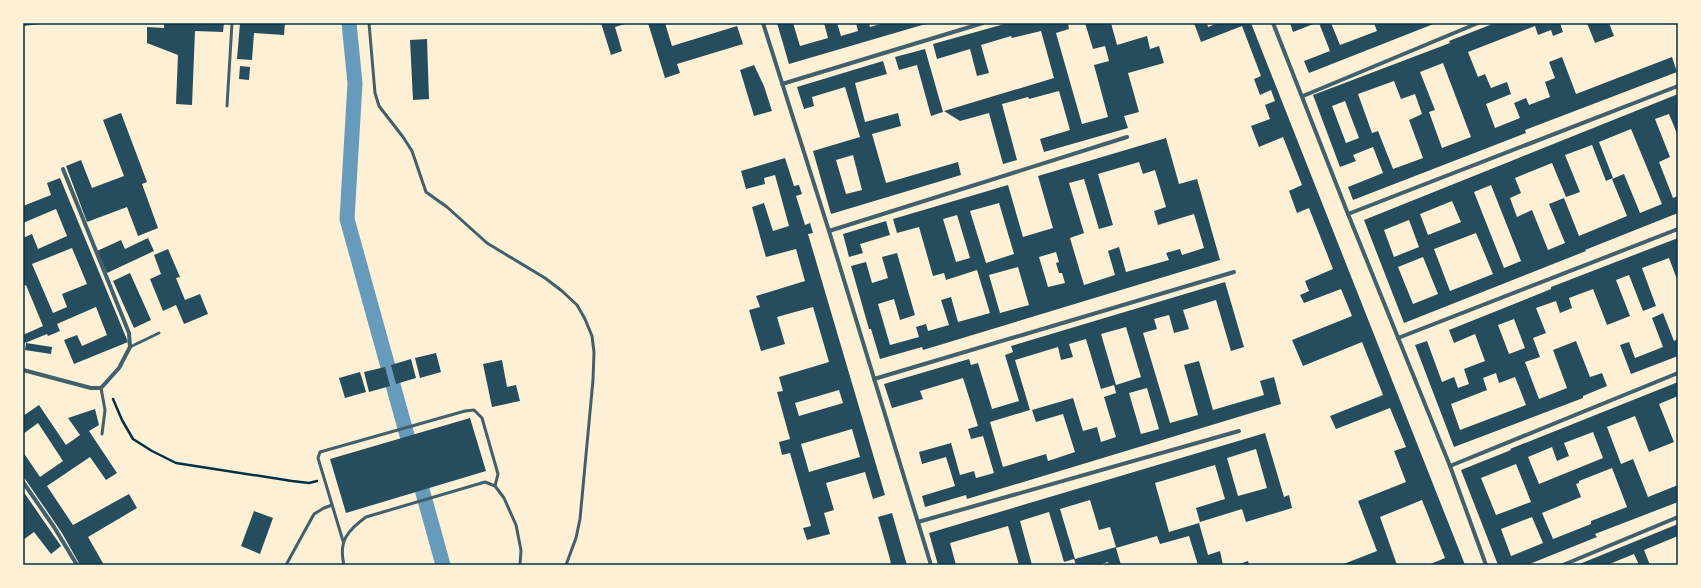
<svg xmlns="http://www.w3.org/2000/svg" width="1701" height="588" font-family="Rubik,sans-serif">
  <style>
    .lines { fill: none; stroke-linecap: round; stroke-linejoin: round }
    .canal { stroke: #669bbc; stroke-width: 15 }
    .building { fill: #264d5e; fill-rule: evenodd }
    .path { stroke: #003049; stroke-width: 2.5 }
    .service { stroke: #3f606c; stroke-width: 3 }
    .minor { stroke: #3f606c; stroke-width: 4 }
    .neatline { fill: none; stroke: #003049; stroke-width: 1.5 }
  </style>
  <rect width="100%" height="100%" fill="#fdf0d5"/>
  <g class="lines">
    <!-- canal -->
    <path class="canal" d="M349 23 355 83 347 219 443 565"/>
  </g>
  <!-- building -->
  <g class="building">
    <path d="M23 23H40V24L23 26Z"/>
    <path d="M164 23H224L223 32 195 31 192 105 176 104 178 55 147 43V27L164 28Z"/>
    <path d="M240 23H285L284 35 254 33 252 60 237 59Z"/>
    <path d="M601 23H628L615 27 622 51 611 55Z"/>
    <path d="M648 23H665L672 46 737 26 743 44 677 64 680 73 665 78Z"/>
    <path d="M777 23H793L800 46 828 38 824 23H837L841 36 858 31 856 23H869L870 27 884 23H929L789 64Z"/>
    <path d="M1008 23H1068L1069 29 1056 33 1082 124 1108 117 1094 65 1109 61 1105 46 1093 49 1085 23H1111L1117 45 1147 36 1150 49 1159 46 1164 63 1128 73 1139 112 1124 116 1128 128 1044 152 1040 139 1070 130 1059 91 1029 99 1028 97 1002 104 1017 160 1003 164 989 113 960 121 944 111 1054 78 1041 31 1012 38 1011 36 981 45 989 73 977 76 970 49 937 59 933 44Z"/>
    <path d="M1194 23H1207L1208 27 1218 23H1251L1465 565H1428L1445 558 1422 500 1380 517 1397 565H1341L1377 551 1358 501 1406 482 1394 451 1406 447 1390 408 1336 429 1330 416 1383 395 1362 342 1303 366 1292 340 1352 316 1341 289 1304 303 1300 295 1309 291 1305 281 1333 269 1309 208 1297 213 1289 191 1302 185 1283 137 1259 147 1251 126 1270 119 1265 105 1275 101 1271 90 1260 95 1254 79 1261 76 1242 26 1201 42Z"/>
    <path d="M1290 23H1316L1293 32Z"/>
    <path d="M1319 23H1331L1340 45 1377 31 1374 23H1436L1309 73 1304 61 1330 51Z"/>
    <path d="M1495 23H1560L1563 32 1553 36 1551 30 1538 35 1535 26 1468 52 1478 77 1485 74 1491 88 1507 82 1511 94 1486 104 1495 128 1520 118 1514 103 1526 98 1529 105 1550 97 1545 82 1555 78 1549 62 1562 57 1576 94 1672 57 1677 72 1525 130 1526 133 1353 200 1348 187 1383 173 1373 147 1353 155 1356 161 1340 167 1313 95 1450 43 1449 41ZM1443 63 1471 137 1442 148 1429 112 1435 110 1420 72ZM1394 81 1401 99 1415 94 1422 114 1409 120 1423 158 1393 169 1378 131 1372 133 1358 94ZM1345 101 1359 138 1346 143 1332 106Z"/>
    <path d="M1587 23H1609L1614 36 1595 43Z"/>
    <path d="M427 39 429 99 413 100 410 40Z"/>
    <path d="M925 49 943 112 931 116 917 65 899 70 895 57Z"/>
    <path d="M883 61 887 74 855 83 865 122 898 113 901 126 872 134 886 183 958 162 961 175 831 214 813 151 860 137 845 87 812 97 814 106 804 109 797 87ZM853 155 862 190 846 194 836 160Z"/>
    <path d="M754 65 764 86 772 111 754 116 740 70Z"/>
    <path d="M240 66 250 67 249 80 239 79Z"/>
    <path d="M1678 94V136L1669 114 1655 119 1670 157 1659 162 1673 198 1678 196V213L1585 250 1586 251 1404 323 1364 220ZM1631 129 1662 204 1640 213 1624 174 1612 179 1627 216 1579 236 1564 198 1549 204 1565 243 1548 250 1532 210 1517 217 1510 198 1521 193 1515 178 1552 163 1566 197 1580 192 1565 155 1592 145 1606 181 1613 178 1599 142ZM1491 185 1521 261 1504 268 1474 192ZM1452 201 1461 222 1428 235 1420 214ZM1409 220 1419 247 1394 257 1384 230ZM1476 233 1493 274 1450 291 1434 249ZM1423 257 1438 294 1413 304 1398 267Z"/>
    <path d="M121 113 147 182 142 184 158 228 138 236 127 207 87 222 66 166 81 160 92 188 124 176 103 120Z"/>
    <path d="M1166 138 1179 184 1197 179 1220 260 923 350 922 347 880 359 871 329H869L851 266 866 262 872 283 888 278 882 257 897 253 915 315 900 320 894 299 878 304 890 345 919 337 916 327 926 324 928 331 949 325 941 300 951 297 958 322 990 313 977 270 946 280 944 273 933 276 919 227 897 233 893 219 1008 185 1023 237 1053 228 1038 176ZM1139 162 1143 174 1155 170 1166 207 1154 211 1158 225 1194 214 1204 248 1182 255 1180 249 1166 253 1169 260 1126 272 1119 247 1108 251 1115 275 1084 285 1070 238 1084 233 1069 183 1084 179 1099 229 1113 225 1098 174ZM999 203 1014 254 986 263 970 211ZM957 215 970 258 956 262 943 219ZM1056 252 1059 262 1056 263 1059 273H1062L1065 283 1048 287 1039 257ZM1018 267 1029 305 1000 313 989 275Z"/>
    <path d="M785 158 794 186 799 185 802 194 796 196 805 225 810 223 813 233 808 234 885 495 873 499 865 472 826 483 834 510 824 513 830 534 807 540 803 528 811 526 790 453 782 455 779 442 790 439 777 392 783 391 779 377 829 362 813 307 777 317 785 344 761 351 749 310 760 307 756 296 805 281 796 249 766 257 763 247 752 207 764 203 773 231 789 226 775 175 764 178 765 184 746 189 741 171ZM839 390 843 403 799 416 795 403ZM852 429 860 457 809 472 801 444Z"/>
    <path d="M60 178 128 342 74 364 64 340 77 335 82 346 107 335 96 307 57 324 60 331 48 336 47 334 25 343 23 339V335L43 326 26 285 23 286V238L32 234 38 249 67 236 56 209 23 223V206L51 195 47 183ZM72 248 87 284 62 294 67 307 53 313 32 264Z"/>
    <path d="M886 221 890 235 860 244 863 253 849 257 843 234Z"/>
    <path d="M148 238 154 251 107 273 97 251 121 240 125 249Z"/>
    <path d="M1678 238V282L1669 258 1642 268 1656 306 1643 311 1629 275 1616 280 1630 316 1607 325 1593 289 1569 298 1572 308 1560 313 1556 301 1536 308 1546 333 1533 338 1540 357 1525 362 1539 399 1567 388 1553 350 1576 341 1590 377 1602 373 1607 386 1583 396V398L1454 447 1415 345 1427 341 1442 382 1454 377 1458 388 1469 384 1464 369 1485 361 1475 334 1454 343 1449 330 1519 302 1551 289V287ZM1514 319 1525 348 1509 354 1498 325ZM1496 373 1499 383 1515 377 1526 405 1460 430 1451 404 1487 390 1483 378Z"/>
    <path d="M168 249 180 277 176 278 185 300 200 294 208 314 184 324 176 305 163 311 150 279 161 274 154 255Z"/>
    <path d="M130 273 151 320 134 328 113 281Z"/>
    <path d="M1225 282 1244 347 1231 351 1216 300 1183 310 1189 329 1174 333 1169 315 1154 319 1157 329 1143 333 1170 423 1198 415 1184 365 1199 361 1213 410 1264 395 1260 381 1274 377 1281 404 967 499 966 495 925 507 922 496 955 486 946 457 922 464 919 452 951 443 960 475 974 471 976 478 994 473 983 436 971 439 968 429 978 426 963 378 920 391 923 399 892 408 884 384 969 359 971 365 978 363 992 409 1019 401 1005 355 1013 352 1011 346ZM1126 327 1141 377 1116 385 1101 334ZM1086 339 1101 389 1114 385 1116 393 1104 397 1116 437 1101 442 1097 427 1083 431 1073 398 1032 410 1036 422 1063 414 1075 452 1048 461 1046 454 1003 467 990 422 1030 410 1015 360 1058 347 1061 360 1073 357 1069 344ZM1147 388 1159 429 1141 434 1129 393Z"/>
    <path d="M1663 313 1674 341 1678 339V356L1631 374 1620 345 1629 342 1635 358 1663 347 1652 318Z"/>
    <path d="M26 343 52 347 51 354 25 350Z"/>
    <path d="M436 353 441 372 420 378 415 358Z"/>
    <path d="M411 359 416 378 396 384 391 365Z"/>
    <path d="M502 360 507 387 516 385 520 401 492 407 483 364Z"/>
    <path d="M385 367 390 386 369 392 364 372Z"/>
    <path d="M360 372 366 392 345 398 339 378Z"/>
    <path d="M1678 382V396L1659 404 1674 442 1649 452 1635 416 1607 427 1621 464 1633 459 1648 497 1678 485V502L1595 534 1597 537 1527 565H1498L1461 470 1511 450 1510 449ZM1593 432 1603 458 1539 484 1528 457 1552 447 1557 461 1569 456 1564 443ZM1516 464 1531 502 1496 515 1481 478ZM1612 468 1627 507 1591 521V524L1553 539 1542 513 1581 497 1576 484 1579 483V481ZM1532 517 1543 543 1511 556 1501 529Z"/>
    <path d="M39 405 66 445 80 435 68 418 95 409 99 425 89 431 117 473 106 480 90 457 47 486 73 525 129 494 137 508 88 537 104 565H80L62 533 23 476V452L40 477 63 461 38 423 23 434V416Z"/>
    <path d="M470 418 486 471 346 513 330 459Z"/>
    <path d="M1265 433 1284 497 1289 495 1292 508 1246 522 1242 509 1200 522 1196 508 1225 499 1215 465 1155 483 1169 532 1199 523 1208 555 1220 551 1223 565H1198L1189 536 1160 544 1157 536 1116 548 1121 565H1109L1108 562 1098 565H1076L1074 559 1064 562 1049 512 1020 521 1032 565H1019L1008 526 950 543 956 565H938L929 533ZM1256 449 1267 488 1238 496 1227 458ZM1090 500 1099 530 1110 527 1116 547 1075 559 1060 509Z"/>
    <path d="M23 491 61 546 51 554 34 532 23 540Z"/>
    <path d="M254 511 273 518 260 554 241 546Z"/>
    <path d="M892 513 904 555 907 565H891L890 559 878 517Z"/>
    <path d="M1678 524V536L1644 550 1650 565H1639L1634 554 1607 565H1577Z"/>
    <path d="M1248 561 1249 565H1237Z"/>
  </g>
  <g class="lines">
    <!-- path -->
    <path class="path" d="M113 399 122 420 133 439 152 451 176 463 292 481 309 483 317 481"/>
    <!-- service -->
    <g class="service">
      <path d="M369 23 375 93 379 106 403 137 412 151 426 192 447 207 487 243 545 278 562 291 577 305 585 319 592 336 594 352 593 380 580 519 576 538 566 565"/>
      <path d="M227 106 232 23"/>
      <path d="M130 347 159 333"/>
      <path d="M101 388 105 410 102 434"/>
      <path d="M343 541 318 458 320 452 465 411 474 410 482 418 498 474 495 486"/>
      <path d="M286 565 314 514 324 508 332 505"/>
      <path d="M344 565C338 541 348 530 366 517L485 482 495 486 504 498 516 525 521 550 520 565"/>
    </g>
    <!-- minor -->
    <g class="minor">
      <path d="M763 23 829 231 931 565"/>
      <path d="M1273 23 1348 214 1450 466 1486 565"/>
      <path d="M782 84 983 23"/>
      <path d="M1303 96 1478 23"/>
      <path d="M1348 214 1678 86"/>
      <path d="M829 231 1127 137"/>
      <path d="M1398 338 1678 229"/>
      <path d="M23 370 91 388H101L119 368 130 347 129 333 63 169"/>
      <path d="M874 379 1234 272"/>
      <path d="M1450 466 1678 373"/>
      <path d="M23 482 54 527 77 565"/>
      <path d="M918 522 1239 431"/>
      <path d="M1563 565 1678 517"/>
    </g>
  </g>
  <!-- border -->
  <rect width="1701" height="588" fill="none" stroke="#fdf0d5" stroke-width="48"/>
  <rect x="24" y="24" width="1653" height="540" class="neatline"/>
</svg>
